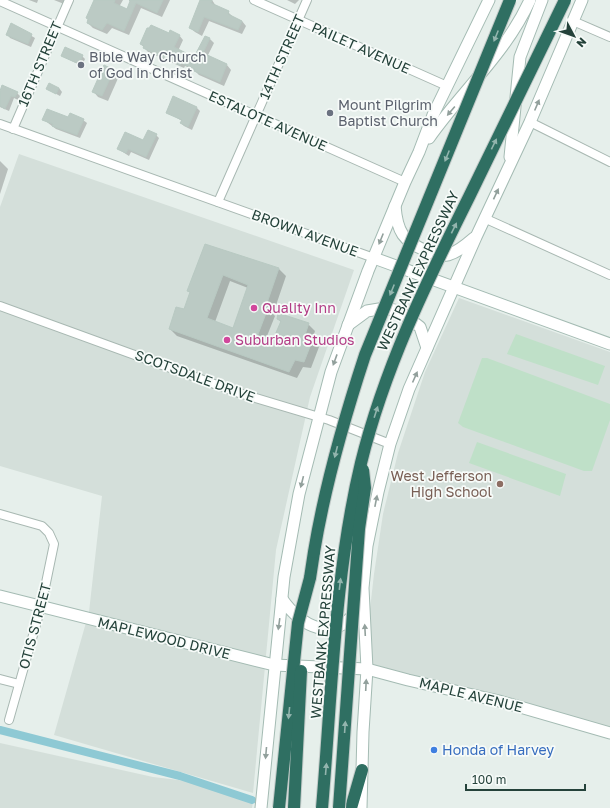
<svg xmlns="http://www.w3.org/2000/svg" width="610" height="808" font-family="'Golos Text',sans-serif">
  <style>
    .built { fill: #d4dfda }
    .green { fill: #bfe0c8 }
    .shadow { fill: #0003; fill-rule: evenodd }
    .lines { fill: none; stroke-linecap: round; stroke-linejoin: round }
    .canal { stroke: #8ec9d4; stroke-width: 8 }
    .building { fill: #bbcac4; stroke: #b8c9c2; fill-rule: evenodd }
    .street-casing { stroke: #a8b8b2; stroke-width: 10 }
    .secondary-casing { stroke: #a4bbb3; stroke-width: 13 }
    .highway-casing { stroke: #c2cac8; stroke-width: 14 }
    .street { stroke: #fff; stroke-width: 8 }
    .secondary { stroke: #fff; stroke-width: 11 }
    .highway { stroke: #2f6f62; stroke-width: 12 }
    .highway-bridge-casing { stroke: #c2cac8; stroke-width: 14; stroke-linecap: butt }
    .highway-bridge { stroke: #2f6f62; stroke-width: 12 }
    .oneway { fill: #93b5ae }
    .oneway2 { fill: #92a09c }
    .worship-dot { fill: #6b7280; stroke: #f7fbf9; stroke-width: 1.5 }
    .hotel-dot { fill: #d1479c; stroke: #f7fbf9; stroke-width: 1.5 }
    .education-dot { fill: #8d6e63; stroke: #f7fbf9; stroke-width: 1.5 }
    .shop-dot { fill: #3f7fe0; stroke: #f7fbf9; stroke-width: 1.5 }
    .labels { text-anchor: middle; stroke-width: 3.5; stroke-linejoin: round; paint-order: stroke }
    .street-label { font-size: 14px; fill: #24423a; stroke: #f7fbf9 }
    .worship-label { font-size: 14px; fill: #5b616d; stroke: #f7fbf9; text-anchor: start }
    .hotel-label { font-size: 14px; fill: #b23c85; stroke: #f7fbf9; text-anchor: start }
    .education-label { font-size: 14px; fill: #785e54; stroke: #f7fbf9; text-anchor: end }
    .shop-label { font-size: 14px; fill: #366cbe; stroke: #f7fbf9; text-anchor: start }
  </style>
  <rect width="100%" height="100%" fill="#e6efeb"/>
  <!-- built -->
  <g class="built">
    <path d="M19 154 354 270 310 397 276 550 253 793 54 735 89 612 102 496 0 466V207Z"/>
    <path d="M459 298 610 352V728L364 662 374 574 383 514 398 453 425 372Z"/>
    <path d="M0 743 153 777 187 781 221 790 253 802 252 808H0Z"/>
  </g>
  <!-- green -->
  <g class="green">
    <path d="M516 334 605 366 598 385 507 354Z"/>
    <path d="M482 358H487L610 404V420L592 471H584L463 427 458 423Z"/>
    <path d="M477 442 566 474 560 496 469 463Z"/>
  </g>
  <!-- shadow -->
  <g class="shadow">
    <path d="M29 0H38L37 3Z"/>
    <path d="M54 0H66L64 4Z"/>
    <path d="M95 0H123L119 7 127 10 132 0H170L162 17 141 8 129 35 112 28 107 34 93 28 88 23Z"/>
    <path d="M201 0H212L216 6 228 12 233 17 242 21 246 26 242 34 209 21 202 36 195 32 190 28Z"/>
    <path d="M287 0H299L295 4Z"/>
    <path d="M11 24 35 38 31 47 10 38 7 34Z"/>
    <path d="M170 34 179 35 183 40 178 51 195 58 205 37 210 39 214 43 207 57 227 65 231 70 224 86 199 75 194 70 185 66 184 68 148 52 141 44Z"/>
    <path d="M62 56H82L85 59 82 66Z"/>
    <path d="M114 71 119 76 108 101 98 97 93 91Z"/>
    <path d="M59 88 62 92 60 96 47 89Z"/>
    <path d="M0 93H17L20 96 18 100 14 98 9 111 0 107Z"/>
    <path d="M174 98 197 108 200 111 192 130 184 126 181 123 182 121 167 112Z"/>
    <path d="M69 119 83 120 87 123 80 138 56 129 44 120Z"/>
    <path d="M156 135 159 138 149 160 131 152 129 156 118 149 144 142Z"/>
    <path d="M0 161 8 169 0 194Z"/>
    <path d="M205 245 279 269 286 276 273 314 275 316 265 341 272 343 281 322 278 319 308 324 315 331 312 340 319 347 311 368 303 367 297 378 177 336 170 329 184 310 191 293 188 290ZM230 281 248 288 233 329 215 322Z"/>
  </g>
  <g class="lines">
    <!-- canal -->
    <path class="canal" d="M0 730 180 776 252 800"/>
  </g>
  <!-- building -->
  <g class="building">
    <path d="M94 0H115L114 3 127 9 130 1 129 0H163L157 13 136 3 124 31 107 23 102 30 87 23 88 19 86 18Z"/>
    <path d="M200 0H212L211 3 229 11 228 14 242 21 238 30 204 17 198 32 189 28Z"/>
    <path d="M11 23 32 34 28 44 6 35Z"/>
    <path d="M151 25 169 33 170 30 180 35 174 47 194 57 205 36 210 38 203 53 227 64 220 82 194 71 195 69 181 63 180 65 143 48 144 46 140 44 147 28H149Z"/>
    <path d="M65 47 83 55 79 64 61 56Z"/>
    <path d="M104 65 114 70 102 96 92 92Z"/>
    <path d="M49 83 59 88 56 94 46 89Z"/>
    <path d="M2 85 18 92 15 97 11 96 5 109 0 106V91Z"/>
    <path d="M173 96 197 107 188 127 180 123 182 120 166 113Z"/>
    <path d="M47 109 68 117 70 113 84 119 77 135 52 126 53 124 42 120Z"/>
    <path d="M148 130 157 134 146 157 128 149 126 153 117 149 125 132 143 140Z"/>
    <path d="M205 244 279 268 266 306 268 308 257 337 272 342 281 321 277 319 278 313 309 323 305 335 313 339 304 362 295 360 289 372 169 329 176 307 184 309 190 292 187 291ZM223 275 248 285 233 328 207 318Z"/>
  </g>
  <g class="lines">
    <!-- street casing -->
    <g class="street-casing">
      <g id="street">
        <path d="M254 0 447 86"/>
        <path d="M0 1 405 182"/>
        <path d="M573 21 610 37"/>
        <path d="M530 122 610 162"/>
        <path d="M0 124 374 258"/>
        <path d="M13 129 69 0"/>
        <path d="M218 202 307 0"/>
        <path d="M484 218 610 275"/>
        <path d="M0 306 239 393 329 420 390 444"/>
        <path d="M0 514 42 526 49 533 54 544 41 607 9 720"/>
        <path d="M0 679 19 684"/>
      </g>
    </g>
    <!-- secondary casing -->
    <g class="secondary-casing">
      <g id="secondary">
        <path d="M429 138C462 91 506 53 530 0"/>
        <path d="M510 157 520 57 542 0"/>
        <path d="M395 206C397 231 403 242 427 251 433 254 440 257 448 255 458 252 466 245 474 238"/>
        <path d="M374 258 610 344"/>
        <path d="M348 325 367 311 385 308 399 311 420 327 427 348"/>
        <path d="M0 596 274 665 367 669 408 680 499 701 610 733"/>
        <path d="M282 599C301 626 333 644 356 611"/>
        <path d="M261 808 284 577 299 494 331 372 368 271 405 182 419 152 433 115 489 0"/>
        <path d="M361 808 363 732 367 669 363 588 367 546 378 492 390 444 409 389 476 237 530 122 582 0"/>
      </g>
    </g>
    <!-- highway casing -->
    <g class="highway-casing">
      <g id="highway">
        <path d="M310 578 314 552"/>
        <path d="M351 808 362 770"/>
      </g>
    </g>
    <!-- street -->
    <use href="#street" class="street"/>
    <!-- secondary -->
    <use href="#secondary" class="secondary"/>
    <!-- highway -->
    <use href="#highway" class="highway"/>
    <!-- highway-bridge casing -->
    <g class="highway-bridge-casing">
      <g id="highway-bridge">
        <path d="M314 552C325 485 344 419 365 355L510 0"/>
        <path d="M279 808 298 623 310 578"/>
        <path d="M294 808 301 671"/>
        <path d="M322 808C332 693 334 576 361 463 384 369 426 283 469 197 501 131 533 66 565 0"/>
        <path d="M339 808 359 529 365 488 363 470"/>
      </g>
    </g>
    <!-- highway-bridge -->
    <use href="#highway-bridge" class="highway-bridge"/>
  </g>
  <!-- one-way arrows -->
  <defs><path id="oneway-solid" d="M-6-.8H1V-3.2L6.5 0L1 3.2V.8H-6Z"/></defs>
  <g class="oneway">
    <use href="#oneway-solid" transform="translate(496 36) rotate(112)"/>
    <use href="#oneway-solid" transform="translate(494 144) rotate(-64)"/>
    <use href="#oneway-solid" transform="translate(447 156) rotate(112)"/>
    <use href="#oneway-solid" transform="translate(454 228) rotate(-64)"/>
    <use href="#oneway-solid" transform="translate(392 290) rotate(112)"/>
    <use href="#oneway-solid" transform="translate(376 412) rotate(-72)"/>
    <use href="#oneway-solid" transform="translate(336 452) rotate(104)"/>
    <use href="#oneway-solid" transform="translate(340 584) rotate(-83)"/>
    <use href="#oneway-solid" transform="translate(289 713) rotate(96)"/>
    <use href="#oneway-solid" transform="translate(345 727) rotate(-86)"/>
    <use href="#oneway-solid" transform="translate(326 769) rotate(-85)"/>
  </g>
  <g class="oneway2">
    <use href="#oneway-solid" transform="translate(537 105) rotate(-67)"/>
    <use href="#oneway-solid" transform="translate(451 111) rotate(130)"/>
    <use href="#oneway-solid" transform="translate(496 194) rotate(-65)"/>
    <use href="#oneway-solid" transform="translate(381 239) rotate(112)"/>
    <use href="#oneway-solid" transform="translate(335 360) rotate(110)"/>
    <use href="#oneway-solid" transform="translate(415 377) rotate(-66)"/>
    <use href="#oneway-solid" transform="translate(302 482) rotate(104)"/>
    <use href="#oneway-solid" transform="translate(376 501) rotate(-79)"/>
    <use href="#oneway-solid" transform="translate(279 624) rotate(98)"/>
    <use href="#oneway-solid" transform="translate(365 630) rotate(-93)"/>
    <use href="#oneway-solid" transform="translate(366 685) rotate(-87)"/>
    <use href="#oneway-solid" transform="translate(266 753) rotate(95)"/>
  </g>
  <!-- markers -->
  <g class="worship-dot">
    <circle cx="81" cy="65" r="4"/>
    <circle cx="330" cy="113" r="4"/>
  </g>
  <g class="hotel-dot">
    <circle cx="254" cy="308" r="4"/>
    <circle cx="227" cy="340" r="4"/>
  </g>
  <circle class="education-dot" cx="500" cy="484" r="4"/>
  <circle class="shop-dot" cx="434" cy="750" r="4"/>
  <g class="labels">
    <!-- street labels -->
    <g class="street-label">
      <text transform="translate(361 48) rotate(24)" y="5">PAILET AVENUE</text>
      <text transform="translate(282 57) rotate(-66)" y="5">14TH STREET</text>
      <text transform="translate(40 64) rotate(-67)" y="5">16TH STREET</text>
      <text transform="translate(268 121) rotate(24)" y="5">ESTALOTE AVENUE</text>
      <text transform="translate(305 233) rotate(20)" y="5">BROWN AVENUE</text>
      <text transform="translate(418 271) rotate(-65)" y="5">WESTBANK EXPRESSWAY</text>
      <text transform="translate(195 376) rotate(20)" y="5">SCOTSDALE DRIVE</text>
      <text transform="translate(35 626) rotate(-75)" y="5">OTIS STREET</text>
      <text transform="translate(323 632) rotate(-85)" y="5">WESTBANK EXPRESSWAY</text>
      <text transform="translate(164 638) rotate(14)" y="5">MAPLEWOOD DRIVE</text>
      <text transform="translate(471 695) rotate(14)" y="5">MAPLE AVENUE</text>
    </g>
    <!-- worship labels -->
    <g class="worship-label">
      <text x="89" y="62">Bible Way Church<tspan x="89" dy="16">of God in Christ</tspan></text>
      <text x="338" y="110">Mount Pilgrim<tspan x="338" dy="16">Baptist Church</tspan></text>
    </g>
    <!-- hotel labels -->
    <g class="hotel-label">
      <text x="262" y="313">Quality Inn</text>
      <text x="235" y="345">Suburban Studios</text>
    </g>
    <!-- education labels -->
    <g class="education-label">
      <text x="492" y="481">West Jefferson<tspan x="492" dy="16">High School</tspan></text>
    </g>
    <!-- shop labels -->
    <g class="shop-label">
      <text x="442" y="755">Honda of Harvey</text>
    </g>
  </g>
  <!-- north arrow -->
  <g transform="translate(574 36) rotate(131)" stroke="#f7fbf9" stroke-width="3" paint-order="stroke">
  <path d="M0-3L7 15L0 10L-7 15Z" fill="#24423a"/>
  <text y="-6" font-size="11" font-weight="bold" text-anchor="middle" fill="#24423a">N</text>
  </g>
  <!-- scale -->
  <path d="M466 784v6h119v-6" fill="none" stroke="#24423a" stroke-width="2"/>
  <text x="472" y="784" font-size="12" fill="#24423a" stroke="#f7fbf9" stroke-width="3" paint-order="stroke">100 m</text>
</svg>
